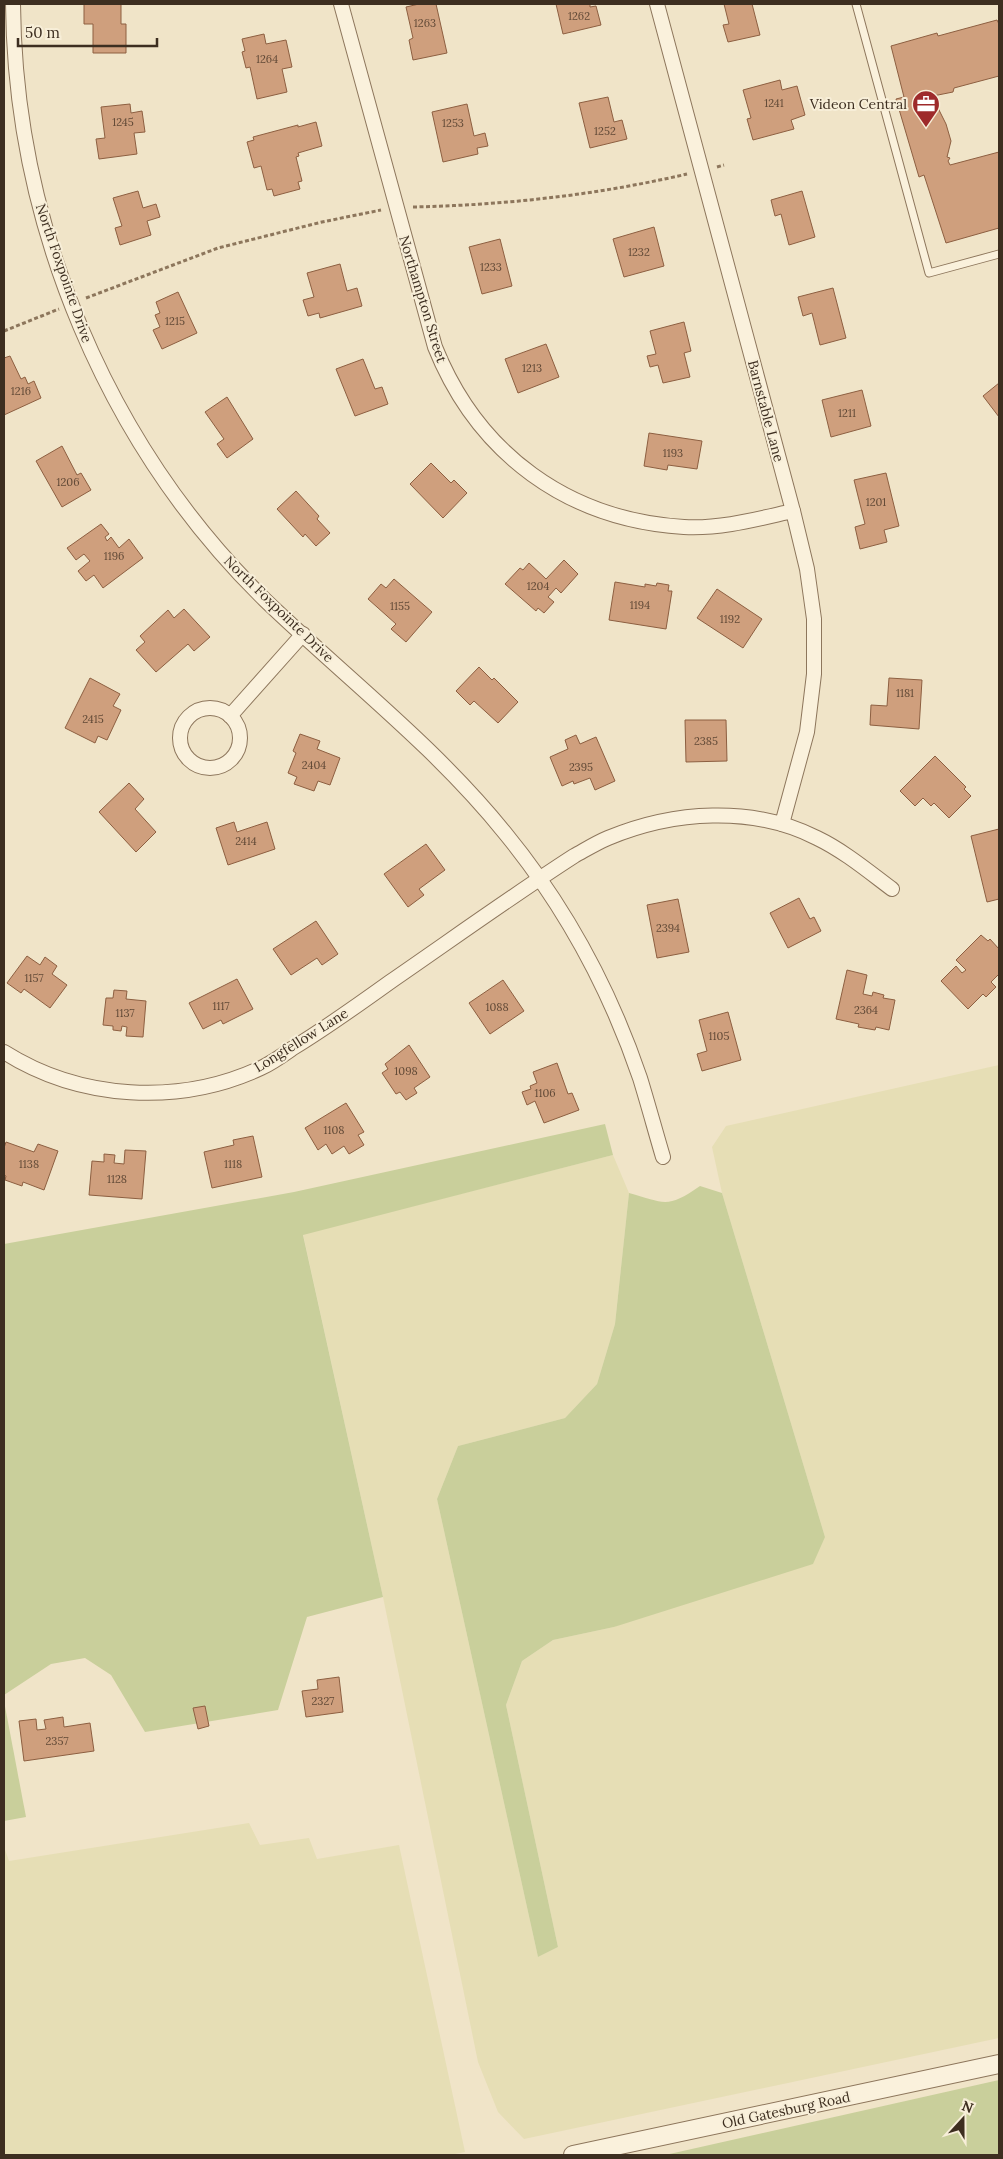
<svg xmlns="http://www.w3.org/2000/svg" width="1003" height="2159" font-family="Lora,serif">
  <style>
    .farmland { fill: #e6deb5 }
    .green { fill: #c9cf9b }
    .building { fill: #cf9f7d; stroke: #8d5f41 }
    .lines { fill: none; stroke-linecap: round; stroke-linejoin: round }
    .service-casing { stroke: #8d765c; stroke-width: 9 }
    .minor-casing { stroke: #8d765c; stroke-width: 16 }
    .tertiary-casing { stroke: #8d765c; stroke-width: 20 }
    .path { stroke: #8d765c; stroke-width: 3; stroke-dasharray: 4 2.5; stroke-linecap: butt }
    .service { stroke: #faf1dc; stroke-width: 7 }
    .minor { stroke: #faf1dc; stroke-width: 14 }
    .tertiary { stroke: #faf1dc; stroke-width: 18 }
    .labels { text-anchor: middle; stroke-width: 4; stroke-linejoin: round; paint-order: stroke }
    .number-label { font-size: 11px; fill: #624a37 }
    .poi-label { font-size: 14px; fill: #3d2e20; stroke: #f7eed8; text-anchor: end }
    .street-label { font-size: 14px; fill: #3d2e20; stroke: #f7eed8 }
  </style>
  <rect width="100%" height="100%" fill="#f0e4c8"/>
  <!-- farmland -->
  <g class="farmland">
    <path d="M999 1065V2038L524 2139 498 2112 478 2062 383 1597 303 1234 613 1155 629 1193 615 1324 597 1384 565 1418 458 1446 437 1499 538 1957 558 1947 506 1705 522 1661 553 1640 614 1627 825 1537 722 1193 712 1147 726 1126Z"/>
    <path d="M249 1823 260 1845 309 1838 317 1859 399 1845 465 2152 450 2155H4V1847L9 1861Z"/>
  </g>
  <!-- green -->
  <g class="green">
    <path d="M605 1124 613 1155 303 1235 383 1597 307 1617 278 1710 145 1732 111 1675 85 1658 51 1664 4 1695V1244L294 1192Z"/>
    <path d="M700 1186 722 1193 825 1537 813 1564 614 1627 553 1640 522 1661 506 1705 558 1947 538 1957 437 1499 458 1446 565 1418 597 1384 615 1324 629 1193C665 1203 667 1209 700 1186Z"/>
    <path d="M4 1701 26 1817 4 1821Z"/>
    <path d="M999 2080V2155H665Z"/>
  </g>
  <!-- building -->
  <g class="building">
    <path d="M84 4H121V24H126V53H93V24H84Z"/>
    <path d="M419 4H436L447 53 413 60 409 40 413 38 406 7Z"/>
    <path d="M556 4H590V7L596 6 601 25 563 34Z"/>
    <path d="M724 4H752L760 35 728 42 723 25 729 24Z"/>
    <path d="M997 20 999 24V76L954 88 953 92 928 97 937 106 946 124 951 141 947 157 950 158 948 161 950 165 999 152V228L946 243 924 175 919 177 896 99 904 97 891 46 937 33 938 36Z"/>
    <path d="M264 34 266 44 286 40 292 67 282 69 287 92 257 99 250 67 246 68 242 52 245 51 242 39Z"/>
    <path d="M780 80 782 90 797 86 805 115 791 120 794 129 753 140 747 119 751 118 743 90Z"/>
    <path d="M608 97 614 122 622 120 627 139 590 148 579 103Z"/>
    <path d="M130 104 131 113 142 111 145 132 134 133 137 154 99 159 96 139 105 138 101 107Z"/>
    <path d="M467 104 474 136 485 133 488 146 477 148 478 154 443 162 432 112Z"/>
    <path d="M316 122 322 146 298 153 299 156 296 157 302 181 298 182 300 189 274 196 272 189 267 190 261 166 254 168 247 142 254 140 253 137 298 125V127Z"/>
    <path d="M138 191 143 208 156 204 160 217 147 221 151 235 120 245 115 228 122 226 113 198Z"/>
    <path d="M802 191 815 237 789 245 781 214 775 216 771 200Z"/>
    <path d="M654 227 664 266 624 277 613 239Z"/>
    <path d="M500 239 512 286 482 294 469 247Z"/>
    <path d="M340 264 347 291 357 288 362 306 320 318 319 313 308 316 303 300 314 297 307 273Z"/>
    <path d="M833 288 846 338 820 345 812 313 803 316 798 297Z"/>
    <path d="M178 292 197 333 162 349 153 330 160 327 155 315 160 313 156 302Z"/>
    <path d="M684 322 691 351 684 353 690 377 663 383 658 365 650 367 647 356 656 354 650 331Z"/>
    <path d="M546 344 559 377 518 393 505 359Z"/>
    <path d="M10 356 21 379 25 377 28 384 34 381 41 398 4 415V358Z"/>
    <path d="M363 359 375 389 382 387 388 404 355 416 336 369Z"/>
    <path d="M999 383V417L983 396Z"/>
    <path d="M862 390 871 426 831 437 822 400Z"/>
    <path d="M227 397 253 439 227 458 217 444 224 439 205 412Z"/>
    <path d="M649 433 702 441 697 469 668 465 667 470 644 466Z"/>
    <path d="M62 446 77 475 81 473 91 490 62 507 36 461Z"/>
    <path d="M431 463 451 483 454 480 467 493 443 518 410 484Z"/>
    <path d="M886 473 899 526 884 530 887 542 860 549 855 527 865 524 854 480Z"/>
    <path d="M296 491 319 516 317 519 330 533 316 546 305 534 303 537 277 509Z"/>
    <path d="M101 524 109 534 105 537 107 541 111 537 119 548 129 539 143 558 103 588 94 575 86 581 78 571 90 561 84 554 76 560 67 548Z"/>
    <path d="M564 560 578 574 561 593 556 588 548 597 554 602 544 613 538 608 536 611 505 584 520 568 523 570 529 563 546 579Z"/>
    <path d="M394 579 432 612 406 642 391 629 396 624 368 599 381 584 386 588Z"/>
    <path d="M615 582 645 587V584L656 586 657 583 669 585 668 591H672L666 629 609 620Z"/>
    <path d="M717 589 762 619 743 648 697 618Z"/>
    <path d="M184 609 210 637 194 651 188 644 156 672 136 650 145 642 140 636 168 610 174 618Z"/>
    <path d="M479 667 492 680 494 678 518 702 498 723 474 701 470 705 456 691Z"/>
    <path d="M90 678 120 694 113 706 121 710 107 740 98 736 95 743 65 728Z"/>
    <path d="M889 678 922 680 919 729 870 725 871 705 887 706Z"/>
    <path d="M685 720H726L727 761 686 762Z"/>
    <path d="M300 734 320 741 317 749 340 758 330 785 318 781 314 791 294 784 297 777 288 773 296 753 293 751Z"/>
    <path d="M576 735 580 744 596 737 615 781 595 790 590 778 574 784 573 781 562 786 550 757 568 749 565 740Z"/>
    <path d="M935 756 966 787 964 789 971 796 949 818 934 803 931 806 923 798 915 806 900 791Z"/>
    <path d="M129 783 144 799 135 809 156 832 136 852 99 812Z"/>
    <path d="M234 822 237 832 267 822 275 849 228 865 216 828Z"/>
    <path d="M999 829V899L987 902 971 836Z"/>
    <path d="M426 844 445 870 419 889 424 895 408 907 384 874Z"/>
    <path d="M799 898 810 919 814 917 821 931 788 948 770 913Z"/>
    <path d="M678 899 689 952 657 958 647 905Z"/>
    <path d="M316 921 338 954 322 965 317 958 291 975 273 949Z"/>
    <path d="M981 935 988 941 990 939 999 949V974L991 982 996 987 986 997 983 994 968 1009 941 981 956 966 962 973 966 970 956 960Z"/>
    <path d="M27 956 40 965 45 957 57 966 52 974 67 985 50 1008 24 989 21 993 7 983Z"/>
    <path d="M847 970 867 975 863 994 872 996 873 992 884 995 883 998 895 1000 889 1030 876 1027 875 1030 858 1027 859 1024 836 1019Z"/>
    <path d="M237 979 253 1009 223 1024 221 1020 203 1029 189 1003Z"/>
    <path d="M503 980 524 1011 490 1034 469 1003Z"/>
    <path d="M114 990 127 991 126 999 146 1001 143 1037 126 1036 127 1027 122 1026 121 1031 113 1030V1026L103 1025 106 998H113Z"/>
    <path d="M728 1012 741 1060 702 1071 697 1054 707 1051 699 1020Z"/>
    <path d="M409 1045 430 1077 414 1088 417 1093 406 1100 400 1092 396 1094 382 1073 388 1069 385 1064Z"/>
    <path d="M557 1063 568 1094 572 1093 579 1110 544 1123 535 1101 527 1105 522 1092 531 1089 530 1086 537 1083 533 1072Z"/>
    <path d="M346 1103 364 1132 358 1135 364 1145 349 1154 344 1146 332 1154 326 1144 318 1150 305 1128Z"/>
    <path d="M253 1136 262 1177 212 1188 204 1152 234 1145 233 1140Z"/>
    <path d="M6 1142 34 1152 38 1144 58 1151 44 1190 23 1182 22 1186 5 1180 6 1176 4 1175V1148Z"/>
    <path d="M125 1150 146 1151 142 1199 89 1195 92 1161 104 1162V1154L115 1155 114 1163 124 1164Z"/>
    <path d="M339 1677 343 1712 306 1717 302 1691 318 1689 317 1680Z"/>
    <path d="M205 1706 209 1726 198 1729 193 1708Z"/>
    <path d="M63 1717 64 1727 90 1723 94 1751 24 1761 19 1721 36 1719 37 1730 46 1729 44 1720Z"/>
  </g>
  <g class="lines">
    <!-- service casing -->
    <g class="service-casing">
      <path id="service" d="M856 4 929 273 999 254"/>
    </g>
    <!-- minor casing -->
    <g class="minor-casing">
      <g id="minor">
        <path d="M13 4C15 225 107 445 265 600 345 677 435 746 505 833 564 905 610 990 640 1078 648 1104 655 1130 663 1157"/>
        <path d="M341 4 435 347C478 454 568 520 684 527 721 529 757 519 793 511"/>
        <path d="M657 4 793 511 807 569 814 619V674L807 732 782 824"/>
        <circle cx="210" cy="738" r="30"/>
        <path d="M230 716 303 634"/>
        <path d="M4 1052C80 1100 179 1106 261 1068 272 1063 283 1055 293 1048 326 1028 358 1005 390 982 451 940 512 896 574 856 585 850 596 843 608 838 673 811 752 805 817 838 844 851 868 871 892 889"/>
      </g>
    </g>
    <!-- tertiary casing -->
    <g class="tertiary-casing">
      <path id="tertiary" d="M573 2155 999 2064"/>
    </g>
    <!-- path -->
    <g class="path">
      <path d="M717 167 724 165"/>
      <path d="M413 207C505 205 597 195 687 174"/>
      <path d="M86 298 218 248 322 222 381 210"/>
      <path d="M4 331 59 309"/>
    </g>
    <!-- service -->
    <use href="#service" class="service"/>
    <!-- minor -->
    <use href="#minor" class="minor"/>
    <!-- tertiary -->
    <use href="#tertiary" class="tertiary"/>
  </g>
  <!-- icons -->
  <defs>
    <g id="office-pin" transform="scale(1.4375)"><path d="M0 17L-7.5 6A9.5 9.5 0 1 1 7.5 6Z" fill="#9e2a2b" stroke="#f7eed8"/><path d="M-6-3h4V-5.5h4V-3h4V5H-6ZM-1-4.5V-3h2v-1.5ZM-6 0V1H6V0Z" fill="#fff"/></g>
  </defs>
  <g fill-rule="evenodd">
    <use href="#office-pin" x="926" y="104"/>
  </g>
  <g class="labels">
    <!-- number labels -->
    <g class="number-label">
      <text x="579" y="20">1262</text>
      <text x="425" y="27">1263</text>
      <text x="267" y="63">1264</text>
      <text x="774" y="107">1241</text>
      <text x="123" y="126">1245</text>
      <text x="453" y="127">1253</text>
      <text x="605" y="135">1252</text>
      <text x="639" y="256">1232</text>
      <text x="491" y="271">1233</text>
      <text x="175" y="325">1215</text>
      <text x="532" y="372">1213</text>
      <text x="21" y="395">1216</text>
      <text x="847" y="417">1211</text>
      <text x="673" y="457">1193</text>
      <text x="68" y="486">1206</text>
      <text x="876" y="506">1201</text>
      <text x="114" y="560">1196</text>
      <text x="538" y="590">1204</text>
      <text x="640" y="609">1194</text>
      <text x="400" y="610">1155</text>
      <text x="730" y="623">1192</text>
      <text x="905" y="697">1181</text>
      <text x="93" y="723">2415</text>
      <text x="706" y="745">2385</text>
      <text x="314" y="769">2404</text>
      <text x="581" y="771">2395</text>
      <text x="246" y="845">2414</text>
      <text x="668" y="932">2394</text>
      <text x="34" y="982">1157</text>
      <text x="221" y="1010">1117</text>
      <text x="497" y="1011">1088</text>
      <text x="866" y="1014">2364</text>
      <text x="125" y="1017">1137</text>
      <text x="719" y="1040">1105</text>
      <text x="406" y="1075">1098</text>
      <text x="545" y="1097">1106</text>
      <text x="334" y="1134">1108</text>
      <text x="29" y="1168">1138</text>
      <text x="233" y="1168">1118</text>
      <text x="117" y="1183">1128</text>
      <text x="323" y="1705">2327</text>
      <text x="57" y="1745">2357</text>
    </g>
    <!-- poi labels -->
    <g class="poi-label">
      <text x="907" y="109">Videon Central</text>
    </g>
    <!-- street labels -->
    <g class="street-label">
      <text transform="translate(64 273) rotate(71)" y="5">North Foxpointe Drive</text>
      <text transform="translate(423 299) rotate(73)" y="5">Northampton Street</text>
      <text transform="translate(766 411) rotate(75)" y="5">Barnstable Lane</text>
      <text transform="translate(279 609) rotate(44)" y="5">North Foxpointe Drive</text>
      <text transform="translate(301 1040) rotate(-32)" y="5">Longfellow Lane</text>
      <text transform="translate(786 2110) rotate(-12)" y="5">Old Gatesburg Road</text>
    </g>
  </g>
  <!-- border -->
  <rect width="1003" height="2159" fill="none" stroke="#3d2e20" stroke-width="10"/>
  <!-- north arrow -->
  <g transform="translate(963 2119) rotate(21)" stroke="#f7eed8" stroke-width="4" paint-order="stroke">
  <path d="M0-4L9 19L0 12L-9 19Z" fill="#3d2e20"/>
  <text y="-8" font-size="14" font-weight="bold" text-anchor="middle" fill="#3d2e20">N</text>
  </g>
  <!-- scale -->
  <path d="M18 38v8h139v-8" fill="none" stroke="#3d2e20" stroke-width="2.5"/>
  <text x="25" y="38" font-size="15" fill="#3d2e20" stroke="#f7eed8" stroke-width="4" paint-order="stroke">50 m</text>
</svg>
